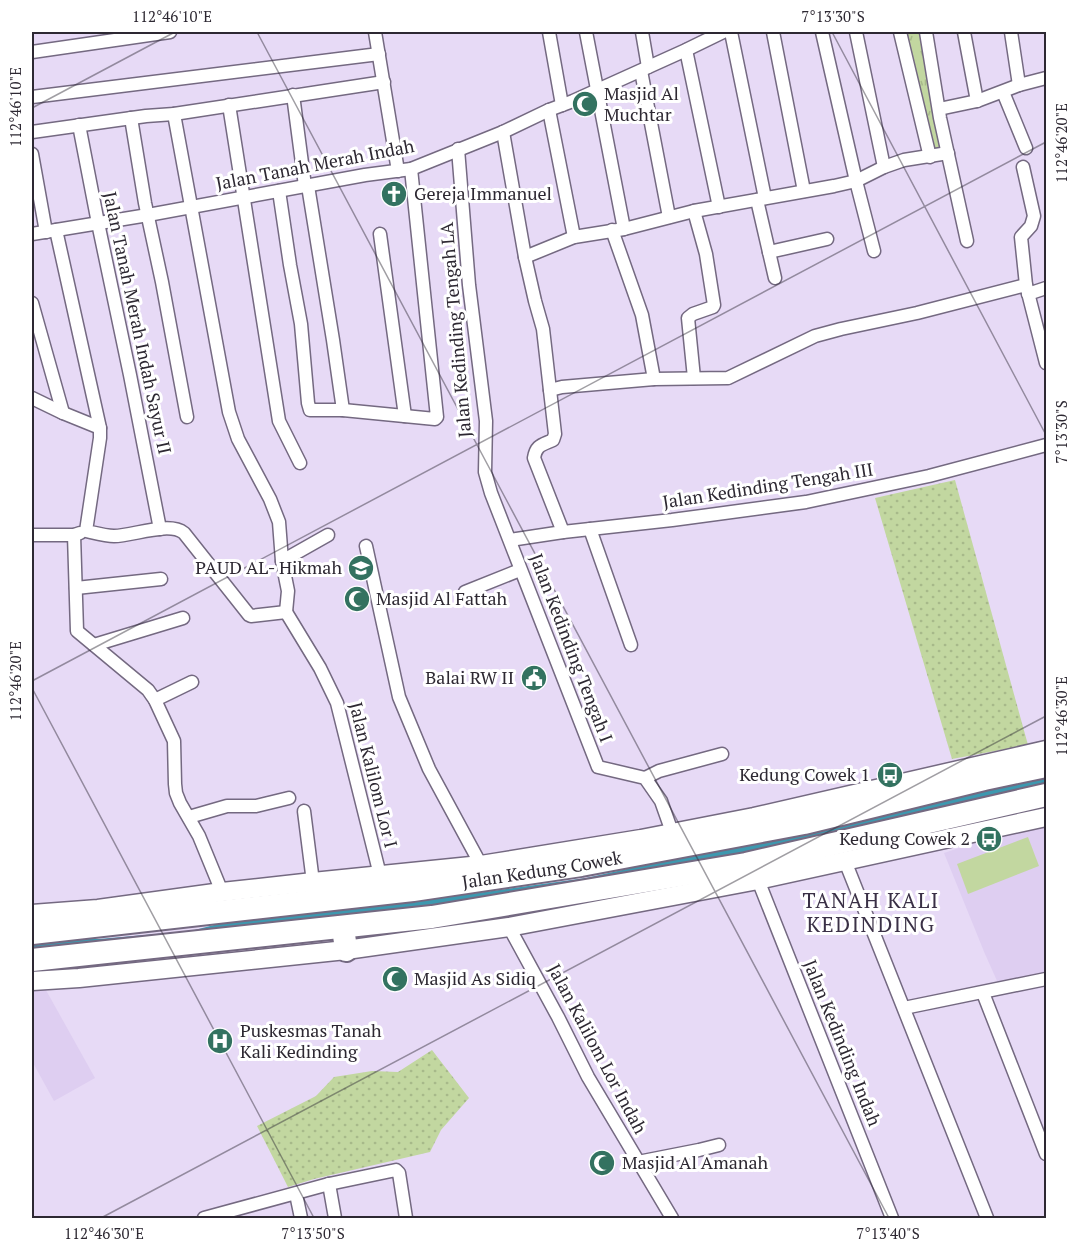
<svg xmlns="http://www.w3.org/2000/svg" width="1078" height="1250" font-family="'PT Serif',serif">
  <style>
    .built { fill: #decef1 }
    .grass { fill: url(#grass-dots) }
    .park { fill: url(#park-tufts) }
    .garden { fill: #c2d7a0 }
    .water { fill: #3d98af }
    .lines { fill: none; stroke-linecap: round; stroke-linejoin: round }
    .street-casing { stroke: #746981; stroke-width: 15 }
    .secondary-casing { stroke: #746981; stroke-width: 21 }
    .highway-casing { stroke: #746981; stroke-width: 26 }
    .street { stroke: #fff; stroke-width: 12 }
    .secondary { stroke: #fff; stroke-width: 18 }
    .highway { stroke: #fff; stroke-width: 22 }
    .ticks { fill: none; stroke: #2d2832; stroke-width: 1.5; stroke-opacity: 0.45 }
    .labels { text-anchor: middle; stroke-width: 6; stroke-linejoin: round; paint-order: stroke }
    .poi-label { font-size: 18px; fill: #2d2832; stroke: #fff; text-anchor: start }
    .street-label { font-size: 18px; fill: #2d2832; stroke: #fff }
    .quarter-label { font-size: 21px; letter-spacing: 1.5px; fill: #3a3046; stroke: #fff }
    .neatline { fill: none; stroke: #2d2832; stroke-width: 2 }
    .ticks-label { font-size: 15px; text-anchor: middle; fill: #2d2832 }
  </style>
  <defs>
    <pattern id="grass-dots" width="8" height="8" patternUnits="userSpaceOnUse" patternTransform="scale(1.5)"><rect width="8" height="8" fill="#c2d7a0"/><path d="M2 2h.1M6 6h.1" fill="none" stroke="#a7b98a" stroke-width="1.8" stroke-linecap="round"/></pattern>
    <pattern id="park-tufts" width="24" height="20" patternUnits="userSpaceOnUse" patternTransform="scale(1.5)"><rect width="24" height="20" fill="#c2d7a0"/><path d="M3 7l-1-3M5 7V3M7 7l1-3M15 17l-1-3M17 17v-4M19 17l1-3" fill="none" stroke="#a7b98a"/></pattern>
  </defs>
  <rect width="100%" height="100%" fill="#e7daf6"/>
  <!-- built -->
  <g class="built">
    <path d="M1046 820V972L998 983 985 954 944 853 1003 833Z"/>
    <path d="M42 983 95 1078 54 1101 32 1061V989Z"/>
  </g>
  <!-- grass -->
  <g class="grass">
    <path d="M955 480 1028 745 952 759 875 498Z"/>
    <path d="M432 1050 469 1098 441 1130 430 1152 314 1179 288 1187 257 1126 316 1096 334 1077 372 1071 398 1072Z"/>
  </g>
  <!-- park -->
  <path class="park" d="M904 32H922L946 151 930 153Z"/>
  <!-- garden -->
  <path class="garden" d="M1028 837 1039 866 968 894 957 864Z"/>
  <!-- water -->
  <path class="water" d="M1046 776V791L587 889 32 955V942L69 938 99 939 191 931 237 919 361 905 374 907 586 878Z"/>
  <g class="lines">
    <!-- street casing -->
    <g class="street-casing">
      <g id="street">
        <path d="M375 32 398 171"/>
        <path d="M549 32 562 105"/>
        <path d="M586 32 624 229"/>
        <path d="M642 32 648 67"/>
        <path d="M731 32 765 198"/>
        <path d="M773 32 804 191"/>
        <path d="M822 32 856 181 874 251"/>
        <path d="M856 32 884 167"/>
        <path d="M900 32 930 157"/>
        <path d="M926 32 940 118 967 241"/>
        <path d="M964 32 977 101"/>
        <path d="M1011 32 1019 85"/>
        <path d="M686 50 719 207"/>
        <path d="M32 52 170 32"/>
        <path d="M641 71 669 217"/>
        <path d="M1003 92 1026 148"/>
        <path d="M293 95 305 186"/>
        <path d="M32 97 379 54"/>
        <path d="M229 105 279 421 300 463"/>
        <path d="M939 109 977 101 1019 85 1046 78"/>
        <path d="M549 110 574 237"/>
        <path d="M174 114 229 412 238 439 270 499 279 522 282 561 288 591 286 612"/>
        <path d="M131 118 145 203 162 282 187 417"/>
        <path d="M79 125 98 223 130 375 160 529"/>
        <path d="M32 132 146 116 174 114 384 82"/>
        <path d="M503 132 525 257 535 301 543 329 555 434 553 440C542 445 536 445 534 458L563 532 510 540"/>
        <path d="M458 149 469 285 486 421 485 472 491 493 598 767 645 778 661 801 672 832"/>
        <path d="M32 154 46 232"/>
        <path d="M1023 167 1034 216 1031 226 1021 237 1026 285 1046 363"/>
        <path d="M308 186 333 340 343 410"/>
        <path d="M279 191 290 265 301 324 308 403 310 410H343L435 419 437 417 411 169"/>
        <path d="M757 200 775 278"/>
        <path d="M694 211 706 254 714 305 713 307 693 314 688 318 694 378"/>
        <path d="M56 230 100 428V438L86 531C95 533 106 536 114 536 133 536 169 521 184 533L249 615 251 616 286 612"/>
        <path d="M612 230 642 315 654 379"/>
        <path d="M32 234 148 215 365 175 411 169 503 132 549 110 573 101 686 50 723 32"/>
        <path d="M380 234 405 416"/>
        <path d="M769 252 827 239"/>
        <path d="M525 257 574 237 624 229 694 211 834 186 856 181 884 167 904 160 948 153"/>
        <path d="M1028 294 1046 288"/>
        <path d="M32 303 63 413"/>
        <path d="M550 390 562 387 654 379 728 378 815 336 841 329 917 313 1026 285"/>
        <path d="M32 398 63 413 100 428"/>
        <path d="M590 529 631 645"/>
        <path d="M563 532 672 520 806 502 929 476 1046 445"/>
        <path d="M32 535H74L80 533"/>
        <path d="M74 535 77 631 148 690 155 700 174 741 175 784 176 793 180 803 199 836 222 892"/>
        <path d="M366 546 399 697 429 769 481 865"/>
        <path d="M282 561 328 535"/>
        <path d="M76 588 161 579"/>
        <path d="M465 592 520 570"/>
        <path d="M286 612 320 668 337 703 380 875"/>
        <path d="M94 645 183 618"/>
        <path d="M155 700 192 682"/>
        <path d="M645 778 659 771 722 754"/>
        <path d="M304 811 313 882"/>
        <path d="M189 817 227 806H256L289 798"/>
        <path d="M845 861 987 1218"/>
        <path d="M758 880 892 1218"/>
        <path d="M509 927 558 1017 588 1077 672 1218"/>
        <path d="M983 993 1046 1154"/>
        <path d="M904 1008 1046 979"/>
        <path d="M638 1162 699 1150 719 1145"/>
        <path d="M329 1184 335 1218"/>
        <path d="M296 1194 301 1218"/>
        <path d="M204 1218 329 1184 396 1170 399 1173 406 1218"/>
      </g>
    </g>
    <!-- secondary casing -->
    <g class="secondary-casing">
      <g id="secondary">
        <path d="M32 914 98 909 222 892 313 882 481 865 641 839 754 817 1046 750"/>
        <path d="M32 981 79 978 346 950 509 927 758 880 1046 817"/>
      </g>
    </g>
    <!-- highway casing -->
    <g class="highway-casing">
      <g id="highway">
        <path d="M343 927 346 950"/>
        <path id="s1" d="M32 933 413 890 581 865 804 823 984 779 1046 766"/>
        <path d="M32 960 432 917 746 864 1046 795"/>
      </g>
    </g>
    <!-- street -->
    <use href="#street" class="street"/>
    <!-- secondary -->
    <use href="#secondary" class="secondary"/>
    <!-- highway -->
    <use href="#highway" class="highway"/>
  </g>
  <!-- ticks -->
  <path class="ticks" d="M257 32 889 1218M832 32 1046 435M32 108 175 32M32 681 1046 142M32 688 314 1218M101 1218 1046 716"/>
  <!-- icons -->
  <defs>
    <g id="mosque-disc" transform="scale(1.35)"><circle r="9.5" fill="#337260" stroke="#fff"/><path d="M3.5-4.9A6 6 0 1 0 3.5 4.9A5 5 0 1 1 3.5-4.9Z" fill="#fff"/></g>
    <g id="church-disc" transform="scale(1.35)"><circle r="9.5" fill="#337260" stroke="#fff"/><path d="M-1.2-6h2.4v3.5h3.3v2.4h-3.3V6h-2.4V-.1h-3.3v-2.4h3.3Z" fill="#fff"/></g>
    <g id="school-disc" transform="scale(1.35)"><circle r="9.5" fill="#337260" stroke="#fff"/><path d="M0-5L7-2L0 1L-7-2ZM-4 1L0 2.5L4 1V4Q0 6-4 4Z" fill="#fff"/></g>
    <g id="civic-disc" transform="scale(1.35)"><circle r="9.5" fill="#337260" stroke="#fff"/><path d="M-.6-6.5H3V-4.5H.6V-3L4-1V1h2V6H-6V1h2V-1L-.6-3ZM-1.2 2.5V6h2.4V2.5Z" fill="#fff"/></g>
    <g id="bus-disc" transform="scale(1.35)"><circle r="9.5" fill="#337260" stroke="#fff"/><path d="M-5-6H5V4H4V6H2V4H-2V6H-4V4H-5ZM-3.5-4V0h7V-4ZM-3.5 1.2v1.5H-2V1.2ZM2 1.2v1.5H3.5V1.2Z" fill="#fff"/></g>
    <g id="hospital-disc" transform="scale(1.35)"><circle r="9.5" fill="#337260" stroke="#fff"/><path d="M-5-5h3v3.5h4V-5h3V5h-3V1.5h-4V5h-3Z" fill="#fff"/></g>
  </defs>
  <g fill-rule="evenodd">
    <use href="#mosque-disc" x="585" y="104"/>
    <use href="#church-disc" x="394" y="194"/>
    <use href="#school-disc" x="361" y="568"/>
    <use href="#mosque-disc" x="357" y="599"/>
    <use href="#civic-disc" x="534" y="678"/>
    <use href="#bus-disc" x="890" y="775"/>
    <use href="#bus-disc" x="989" y="839"/>
    <use href="#mosque-disc" x="395" y="979"/>
    <use href="#hospital-disc" x="220" y="1041"/>
    <use href="#mosque-disc" x="602" y="1163"/>
  </g>
  <g class="labels">
    <!-- poi labels -->
    <g class="poi-label">
      <text x="604" y="100">Masjid Al<tspan x="604" dy="21">Muchtar</tspan></text>
      <text x="414" y="200">Gereja Immanuel</text>
      <text x="342" y="574" text-anchor="end">PAUD AL- Hikmah</text>
      <text x="376" y="605">Masjid Al Fattah</text>
      <text x="514" y="684" text-anchor="end">Balai RW II</text>
      <text x="870" y="781" text-anchor="end">Kedung Cowek 1</text>
      <text x="970" y="845" text-anchor="end">Kedung Cowek 2</text>
      <text x="414" y="985">Masjid As Sidiq</text>
      <text x="240" y="1037">Puskesmas Tanah<tspan x="240" dy="21">Kali Kedinding</tspan></text>
      <text x="622" y="1169">Masjid Al Amanah</text>
    </g>
    <!-- street labels -->
    <g class="street-label">
      <text transform="translate(315 165) rotate(-11)" y="6">Jalan Tanah Merah Indah</text>
      <text transform="translate(137 323) rotate(78)" y="6">Jalan Tanah Merah Indah Sayur II</text>
      <text transform="translate(456 330) rotate(-95)" y="6">Jalan Kedinding Tengah LA</text>
      <text transform="translate(768 486) rotate(-9)" y="6">Jalan Kedinding Tengah III</text>
      <text transform="translate(571 648) rotate(69)" y="6">Jalan Kedinding Tengah I</text>
      <text transform="translate(373 775) rotate(76)" y="6">Jalan Kalilom Lor I</text>
      <text dy="6" stroke="none"><textPath href="#s1" startOffset="514">Jalan Kedung Cowek</textPath></text>
      <text transform="translate(842 1043) rotate(68)" y="6">Jalan Kedinding Indah</text>
      <text transform="translate(597 1049) rotate(62)" y="6">Jalan Kalilom Lor Indah</text>
    </g>
    <!-- quarter labels -->
    <g class="quarter-label">
      <text x="871" y="908">TANAH KALI<tspan x="871" dy="24">KEDINDING</tspan></text>
    </g>
  </g>
  <!-- border -->
  <rect width="1078" height="1250" fill="none" stroke="#ffffff" stroke-width="66"/>
  <rect x="33" y="33" width="1012" height="1184" class="neatline"/>
  <g class="ticks-label">
    <text x="172" y="22">112°46'10"E</text>
    <text x="833" y="22">7°13'30"S</text>
    <text transform="translate(16 107) rotate(-90)" y="5">112°46'10"E</text>
    <text transform="translate(1062 143) rotate(-90)" y="5">112°46'20"E</text>
    <text transform="translate(1062 432) rotate(-90)" y="5">7°13'30"S</text>
    <text transform="translate(16 681) rotate(-90)" y="5">112°46'20"E</text>
    <text transform="translate(1062 716) rotate(-90)" y="5">112°46'30"E</text>
    <text x="104" y="1239">112°46'30"E</text>
    <text x="313" y="1239">7°13'50"S</text>
    <text x="888" y="1239">7°13'40"S</text>
  </g>
</svg>
